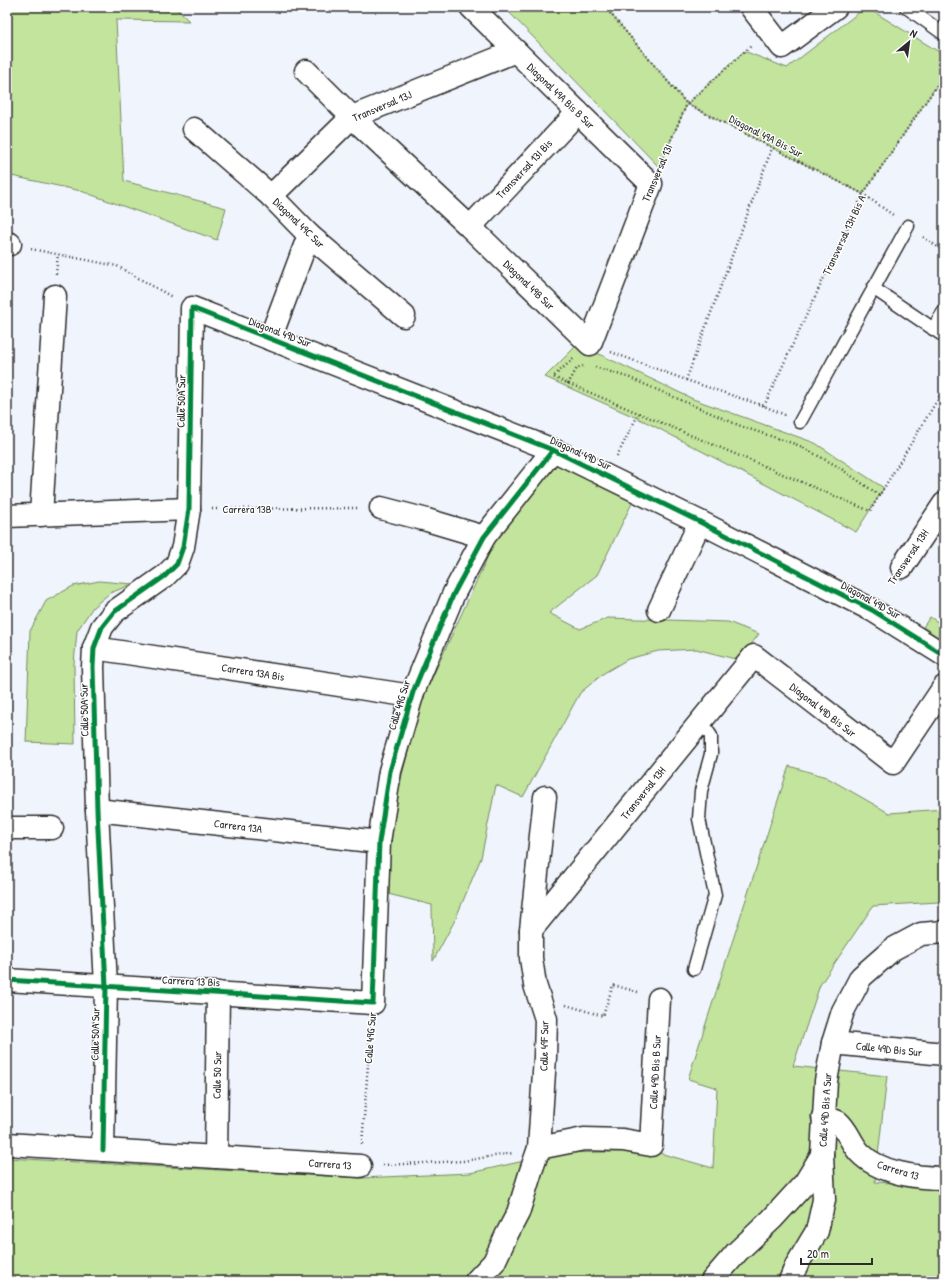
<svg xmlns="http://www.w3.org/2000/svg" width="951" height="1288" font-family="'Patrick Hand',sans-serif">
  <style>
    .green { fill: #c2e49d; stroke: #768864 }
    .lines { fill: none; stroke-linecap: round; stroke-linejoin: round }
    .service-casing { stroke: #2b2b2b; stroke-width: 15 }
    .minor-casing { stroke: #2b2b2b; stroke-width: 25 }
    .path { stroke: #2b2b2b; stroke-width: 2.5; stroke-dasharray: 1 3; stroke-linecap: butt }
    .service { stroke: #fff; stroke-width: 12 }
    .minor { stroke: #fff; stroke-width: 22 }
    .cycleway-casing { stroke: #fff; stroke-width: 8 }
    .cycleway { stroke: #00873e; stroke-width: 5 }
    .labels { text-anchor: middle; stroke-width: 3; stroke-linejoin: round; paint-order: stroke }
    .street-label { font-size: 11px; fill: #2b2b2b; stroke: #fff }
  </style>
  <rect width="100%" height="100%" fill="#f0f4fd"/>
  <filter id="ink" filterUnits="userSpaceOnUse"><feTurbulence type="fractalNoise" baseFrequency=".025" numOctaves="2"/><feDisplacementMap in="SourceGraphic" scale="8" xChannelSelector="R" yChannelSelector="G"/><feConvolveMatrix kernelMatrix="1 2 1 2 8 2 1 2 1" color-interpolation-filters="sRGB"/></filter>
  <g filter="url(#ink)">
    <!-- green -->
    <g class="green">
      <path d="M7 7H175L189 21 116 20 124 181 226 208 217 240 81 191 7 175Z"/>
      <path d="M504 7H605L687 104 744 51 787 68 866 7 944 55V75L863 194 687 104 659 167Z"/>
      <path d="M578 344 693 399 815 443 884 488 856 532 648 423 545 377Z"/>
      <path d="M560 460 634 499 597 575 549 613 580 629 608 618 728 622 759 634 739 660 696 649 658 651 628 659 604 673 580 693 523 797 496 785 481 858 455 920 433 961 432 905 388 894V837L397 794 421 702 495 541Z"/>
      <path d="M99 581 133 584 110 593 93 607 77 631 74 664 75 744 26 742 30 631 46 601 73 586Z"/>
      <path d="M930 617 944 626V641L923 627Z"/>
      <path d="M789 766 826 777 889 813 944 809V904L938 902 873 906 820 985 793 1066 887 1076 875 1182 944 1186V1281H7V1158L361 1178 470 1173 560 1153 652 1151 713 1168 717 1088 688 1079Z"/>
    </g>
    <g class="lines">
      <!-- service casing -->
      <g class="service-casing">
        <g id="service">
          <path d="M906 7 944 34"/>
          <path d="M873 288 944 336"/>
          <path d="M933 329 944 311"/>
          <path d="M800 422 908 226"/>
          <path d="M694 969 715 895 699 819 701 791 711 754V736L701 721"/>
        </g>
      </g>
      <!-- minor casing -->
      <g class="minor-casing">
        <g id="minor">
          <path d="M751 7 782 47 836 7"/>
          <path d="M306 71 352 117 470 227 590 344 651 184 471 7"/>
          <path d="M194 129 271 196 309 235 404 316"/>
          <path d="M271 196 352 117 516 51"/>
          <path d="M470 227 578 112"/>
          <path d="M7 244H10"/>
          <path d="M270 339 309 235"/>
          <path d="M381 508 427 520 484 537"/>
          <path d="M41 515 55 296"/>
          <path d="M7 516 189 509"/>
          <path d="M902 567 944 504"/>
          <path d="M659 610 700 522"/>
          <path d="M94 648 412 696"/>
          <path d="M97 810 379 842"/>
          <path d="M7 828H52"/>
          <path d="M531 930 754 656 893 763 944 687"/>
          <path d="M7 980 373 1003 379 842 390 771 413 692 454 593 484 537 553 450"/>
          <path d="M833 1043 944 1054"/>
          <path d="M823 1117C828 1119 834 1120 838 1122 848 1130 851 1144 860 1153 879 1173 917 1178 944 1178"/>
          <path d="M7 1144 360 1166"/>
          <path d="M539 1148 584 1139 623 1140 651 1145 659 999"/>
          <path d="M103 1150 106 986 97 810 93 667 94 648 102 627 114 612 165 576 177 564 183 547 189 509 192 308 553 450 700 522 872 610 944 655"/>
          <path d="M216 1157 218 993"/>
          <path d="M476 1281 494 1262 507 1234 518 1213 531 1171 539 1148 545 1057 546 1019 535 985 531 958V930L545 797"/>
          <path d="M712 1281 737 1252 772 1219 805 1183 822 1155"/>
          <path d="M790 1281 796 1266 817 1231 824 1200 822 1155 826 1081 833 1043 843 1011 861 977 893 949 921 934 944 932"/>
        </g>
      </g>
      <!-- path -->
      <g class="path">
        <path d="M605 7 687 104 863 194 893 215"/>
        <path d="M661 162 687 104 752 45"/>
        <path d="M923 237 944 251"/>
        <path d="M31 249 117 266 172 297"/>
        <path d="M56 274 58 254"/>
        <path d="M611 352 686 380 764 406 785 415"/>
        <path d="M573 359 553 377 870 511 944 389"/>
        <path d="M595 367 630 378 743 427 798 445 837 466 879 495"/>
        <path d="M686 380 772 148"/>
        <path d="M568 384 577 368 583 366"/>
        <path d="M764 406 863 194 944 75"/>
        <path d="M617 456 639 413"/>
        <path d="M212 509 359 508"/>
        <path d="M566 1005 603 1016 613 985 638 992"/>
        <path d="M362 1144 371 1026"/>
        <path d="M383 1165 463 1161 513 1153"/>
      </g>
      <!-- service -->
      <use href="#service" class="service"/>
      <!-- minor -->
      <use href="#minor" class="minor"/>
      <!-- cycleway casing -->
      <g class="cycleway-casing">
        <g id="cycleway">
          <path d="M7 980 373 1003 379 842 390 771 413 692 454 593 484 537 553 450"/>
          <path d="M103 1150 106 986 97 810 93 667 94 648 102 627 114 612 165 576 177 564 183 547 189 509 192 308 553 450 700 522 872 610 944 655"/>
        </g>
      </g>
      <!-- cycleway -->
      <use href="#cycleway" class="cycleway"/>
    </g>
  </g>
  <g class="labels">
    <!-- street labels -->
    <g class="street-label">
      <text transform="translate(561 96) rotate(44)" y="4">Diagonal 49A Bis B Sur</text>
      <text transform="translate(382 106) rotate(-23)" y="4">Transversal 13J</text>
      <text transform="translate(766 136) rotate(27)" y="4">Diagonal 49A Bis Sur</text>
      <text transform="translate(524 169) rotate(-47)" y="4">Transversal 13I Bis</text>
      <text transform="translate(657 173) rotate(-67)" y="4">Transversal 13I</text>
      <text transform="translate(299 223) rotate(44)" y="4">Diagonal 49C Sur</text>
      <text transform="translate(844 235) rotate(-65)" y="4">Transversal 13H Bis A</text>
      <text transform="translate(529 285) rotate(44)" y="4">Diagonal 49B Sur</text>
      <text transform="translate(280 332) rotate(21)" y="4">Diagonal 49D Sur</text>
      <text transform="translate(181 401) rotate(-89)" y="4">Calle 50A Sur</text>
      <text transform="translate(581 453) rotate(25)" y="4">Diagonal 49D Sur</text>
      <text x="247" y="513">Carrera 13B</text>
      <text transform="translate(908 557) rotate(-56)" y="4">Transversal 13H</text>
      <text transform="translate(871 600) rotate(29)" y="4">Diagonal 49D Sur</text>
      <text transform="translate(253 672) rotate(9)" y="4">Carrera 13A Bis</text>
      <text transform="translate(399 705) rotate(-73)" y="4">Calle 49G Sur</text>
      <text transform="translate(84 710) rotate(-91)" y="4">Calle 50A Sur</text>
      <text transform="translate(823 710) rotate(38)" y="4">Diagonal 49D Bis Sur</text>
      <text transform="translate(643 793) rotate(-51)" y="4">Transversal 13H</text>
      <text transform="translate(238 826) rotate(7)" y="4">Carrera 13A</text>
      <text transform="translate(191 981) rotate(3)" y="4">Carrera 13 Bis</text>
      <text transform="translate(95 1034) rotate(-89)" y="4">Calle 50A Sur</text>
      <text transform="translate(370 1038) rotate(-85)" y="4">Calle 49G Sur</text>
      <text transform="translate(544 1046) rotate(-89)" y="4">Calle 49F Sur</text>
      <text transform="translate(889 1049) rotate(6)" y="4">Calle 49D Bis Sur</text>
      <text transform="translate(655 1072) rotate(-87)" y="4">Calle 49D Bis B Sur</text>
      <text transform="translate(217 1075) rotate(-89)" y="4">Calle 50 Sur</text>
      <text transform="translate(825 1110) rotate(-86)" y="4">Calle 49D Bis A Sur</text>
      <text transform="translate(330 1164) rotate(4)" y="4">Carrera 13</text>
      <text transform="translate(898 1170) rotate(17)" y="4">Carrera 13</text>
    </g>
  </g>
  <!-- margin -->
  <rect width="951" height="1288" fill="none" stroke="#fff" stroke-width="24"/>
  <rect x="12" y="12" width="927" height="1264" fill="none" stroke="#2b2b2b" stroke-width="1.5" filter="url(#ink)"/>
  <!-- north arrow -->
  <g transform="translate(909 42) rotate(29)" stroke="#ffffff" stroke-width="3" paint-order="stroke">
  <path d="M0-3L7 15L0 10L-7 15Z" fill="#2b2b2b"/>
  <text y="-6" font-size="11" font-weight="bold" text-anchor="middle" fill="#2b2b2b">N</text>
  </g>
  <!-- scale -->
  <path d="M801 1258v6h71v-6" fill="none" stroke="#2b2b2b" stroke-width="2"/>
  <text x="807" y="1258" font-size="12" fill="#2b2b2b" stroke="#ffffff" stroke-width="3" paint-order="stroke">20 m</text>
</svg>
